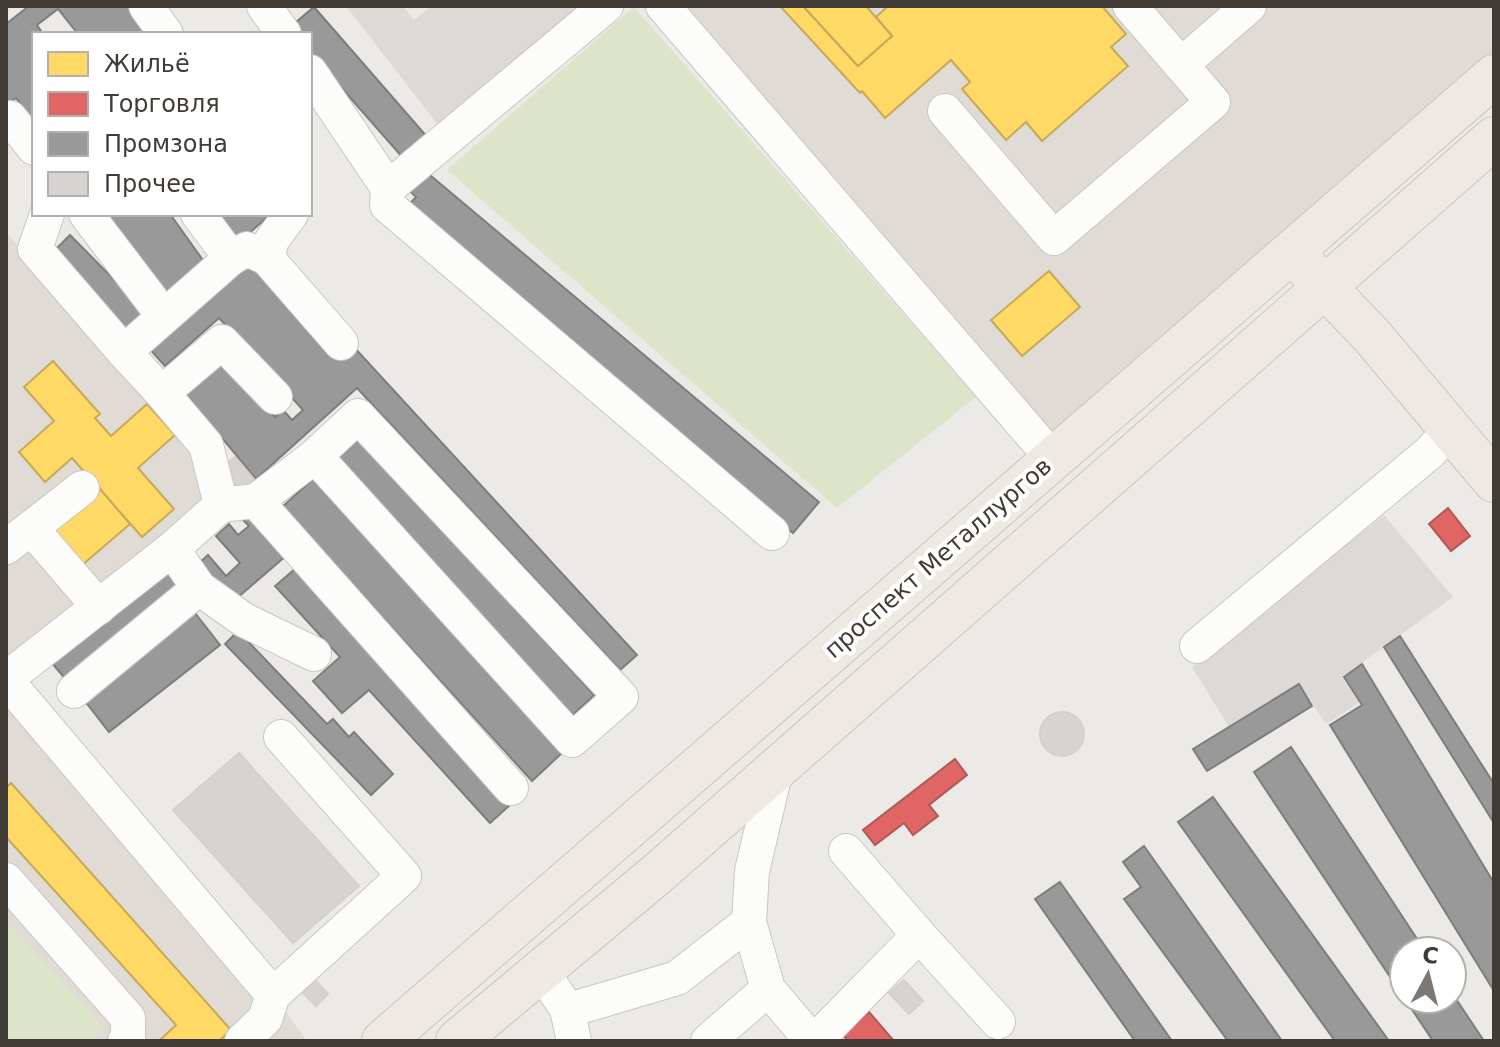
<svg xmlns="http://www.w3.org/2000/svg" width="1500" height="1047" font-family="'DejaVu Sans',sans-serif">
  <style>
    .residential { fill: #e0dbd5 }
    .green { fill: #dce4c9 }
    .parking { fill: #dcd9d7 }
    .homes { fill: #ffd966; stroke: #c6aa57; stroke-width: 2 }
    .shops { fill: #e06666; stroke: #b05957; stroke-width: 2 }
    .industry { fill: #999; stroke: #7f7d7b; stroke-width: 2 }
    .building { fill: #d6d3d0; stroke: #d4d1cd; stroke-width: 2 }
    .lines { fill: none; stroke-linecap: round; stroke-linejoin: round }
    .minor-casing { stroke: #c9c6c3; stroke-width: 36 }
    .major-casing { stroke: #ccc4b7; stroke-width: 44 }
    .minor { stroke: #fcfcfb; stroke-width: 34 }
    .major { stroke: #eeeae3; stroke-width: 42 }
    .labels { text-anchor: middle; stroke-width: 8; stroke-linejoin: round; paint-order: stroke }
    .street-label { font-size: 24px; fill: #413b35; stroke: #fff }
  </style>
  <rect width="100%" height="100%" fill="#eceae7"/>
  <!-- residential -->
  <g class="residential">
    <path d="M663 6H1494V76L1053 458Z"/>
    <path d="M6 232 214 482 221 505 6 679Z"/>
    <path d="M6 680 273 995 307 1041H6Z"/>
  </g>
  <!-- green -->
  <g class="green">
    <path d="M634 7 976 397 837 508 447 170Z"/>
    <path d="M6 921 105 1028 92 1041H6Z"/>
  </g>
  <!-- parking -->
  <g class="parking">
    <path d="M346 6H403L414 20 431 6H587L438 125Z"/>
    <path d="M1384 515 1453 597 1342 677 1359 703 1326 724 1299 684 1229 727 1192 667Z"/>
  </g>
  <!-- homes -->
  <g class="homes">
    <path d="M780 6H803L858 66 892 36 876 17 888 6H1102L1126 34 1111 47 1128 66 1042 141 1026 122 1006 140 962 89 970 82 951 60 885 118 862 91 860 93Z"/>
    <path d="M803 6H866L892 36 858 66Z"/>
    <path d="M1049 271 1080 307 1022 356 991 320Z"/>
    <path d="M53 361 100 414 95 418 111 436 147 404 175 435 138 468 174 509 142 537 72 458 45 482 19 452 54 421 24 387Z"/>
    <path d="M100 489 130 524 81 566 51 531Z"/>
    <path d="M11 783 231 1030 219 1041H159L176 1025 6 837V788Z"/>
  </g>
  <!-- shops -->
  <g class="shops">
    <path d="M1448 508 1470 536 1451 551 1429 524Z"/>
    <path d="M955 759 967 775 929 805 938 816 913 835 904 823 875 845 863 830Z"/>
    <path d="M869 1012 894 1041H848L843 1035Z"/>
  </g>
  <!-- industry -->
  <g class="industry">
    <path d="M29 6H132L152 34H78L58 9 37 25 43 34H34V122L16 98 6 105V24Z"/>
    <path d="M314 7 428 138 404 159 310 52V34H294L289 28Z"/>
    <path d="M424 170 819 502 793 533 406 208 416 197 407 188Z"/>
    <path d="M102 214H170L205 263 164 297Z"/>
    <path d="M216 214H271L238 243Z"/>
    <path d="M70 235 145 311 127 329 52 253Z"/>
    <path d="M251 262 352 345 637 655 620 670 357 388 256 479 185 393 223 359 275 417 283 410 292 420 303 410 219 318 165 366 148 347Z"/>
    <path d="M360 438 594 695 572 716 338 458Z"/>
    <path d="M313 479 562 753 532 781 282 507Z"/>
    <path d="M249 511 286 556 230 604 196 566 208 555 226 576 240 563 216 536 229 524 238 535 249 526 241 518Z"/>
    <path d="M164 568 181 588 68 682 52 663Z"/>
    <path d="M295 569 510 805 490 823 369 690 342 713 313 681 340 657 275 586Z"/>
    <path d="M192 609 220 645 109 732 81 696Z"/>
    <path d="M238 631 327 724 333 719 349 737 354 732 393 774 371 795 225 644Z"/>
    <path d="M1400 636 1494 784V823L1384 647Z"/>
    <path d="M1362 664 1494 883V991L1330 725 1362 705 1344 677Z"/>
    <path d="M1299 684 1312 706 1207 771 1193 749Z"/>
    <path d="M1291 747 1425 951H1404V998L1254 772Z"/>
    <path d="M1213 797 1389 1041H1335L1178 822Z"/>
    <path d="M1144 846 1282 1041H1228L1124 899 1141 887 1123 862Z"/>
    <path d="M1060 882 1172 1041H1135L1035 899Z"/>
    <path d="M1452 993 1484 1041H1433L1405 999H1452Z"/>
  </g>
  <!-- building -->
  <g class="building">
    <path d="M235 457 258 484 242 497 219 470Z"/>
    <circle cx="1062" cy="734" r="22"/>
    <path d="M239 753 359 886 293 943 173 810Z"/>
    <path d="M312 977 328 994 316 1006 299 989Z"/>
    <path d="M904 980 923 1001 909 1014 889 993Z"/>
  </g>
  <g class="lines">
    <!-- minor casing -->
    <g class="minor-casing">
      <g id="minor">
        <path d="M146 6 166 34"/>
        <path d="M264 6 284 34"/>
        <path d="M663 6 1053 459"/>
        <path d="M1181 65 1249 6"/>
        <path d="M310 72 388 188 606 6"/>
        <path d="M945 111 1054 238 1213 102 1130 6"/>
        <path d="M6 122 10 118 34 148"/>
        <path d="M388 188 387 205 772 533"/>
        <path d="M47 214 35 249 124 352"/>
        <path d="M86 214 163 315"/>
        <path d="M198 214 231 258"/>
        <path d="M267 258 341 343"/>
        <path d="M162 393 206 445 221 505"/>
        <path d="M275 397 222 342 162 393 124 352 231 258 247 249 267 258 272 240 291 214"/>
        <path d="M315 456 572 740 621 697 358 416 315 456 256 501 511 788"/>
        <path d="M82 488 31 528 99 607"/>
        <path d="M6 547 31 528"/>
        <path d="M172 549 199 588 244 620 314 654"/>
        <path d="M1197 646 1429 453 1450 431"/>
        <path d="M6 679 172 549 221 505 256 501"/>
        <path d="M6 680 273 995"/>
        <path d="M74 691 199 588"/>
        <path d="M776 769 752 871 749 922 768 989 812 1041"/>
        <path d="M846 851 919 935"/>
        <path d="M6 880 128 1018V1039L125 1041"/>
        <path d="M541 970 567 1009 576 1008 677 978 749 922"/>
        <path d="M567 1009 574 1041"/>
        <path d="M242 1041 265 1019 273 995 404 876 281 737"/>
        <path d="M708 1041 768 989"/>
        <path d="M815 1041 919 935 998 1022"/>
      </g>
    </g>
    <!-- major casing -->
    <g class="major-casing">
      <g id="major">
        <path d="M1306 267 1372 336 1494 481"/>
        <path d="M383 1041 1494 76"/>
        <path d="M457 1041 657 874 1494 138"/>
      </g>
    </g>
    <!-- minor -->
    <use href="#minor" class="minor"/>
    <!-- major -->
    <use href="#major" class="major"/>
  </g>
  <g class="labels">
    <!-- street labels -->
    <g class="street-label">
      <text transform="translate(938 558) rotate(-41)" y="8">проспект Металлургов</text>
    </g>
  </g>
  <!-- border -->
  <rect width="1500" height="1047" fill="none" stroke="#413b35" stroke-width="16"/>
  <!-- legend -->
  <rect x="32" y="32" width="280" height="184" fill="#ffffff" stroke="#b3b1ae" stroke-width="2"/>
  <rect x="48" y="52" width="40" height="24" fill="#ffd966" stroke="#b3b1ae" stroke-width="2"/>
  <text x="104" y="72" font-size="24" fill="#413b35">Жильё</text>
  <rect x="48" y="92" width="40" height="24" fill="#e06666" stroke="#b3b1ae" stroke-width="2"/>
  <text x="104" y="112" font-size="24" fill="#413b35">Торговля</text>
  <rect x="48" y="132" width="40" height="24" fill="#999999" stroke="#b3b1ae" stroke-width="2"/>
  <text x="104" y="152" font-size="24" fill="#413b35">Промзона</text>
  <rect x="48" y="172" width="40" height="24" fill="#d6d3d0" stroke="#b3b1ae" stroke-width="2"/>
  <text x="104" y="192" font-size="24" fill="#413b35">Прочее</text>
  <!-- north arrow -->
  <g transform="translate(1428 975) rotate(7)"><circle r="38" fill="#ffffff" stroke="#b3b1ae" stroke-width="2"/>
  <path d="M0-6L14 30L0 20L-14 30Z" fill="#7d7873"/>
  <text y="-12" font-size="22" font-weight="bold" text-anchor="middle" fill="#413b35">С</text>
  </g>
</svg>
